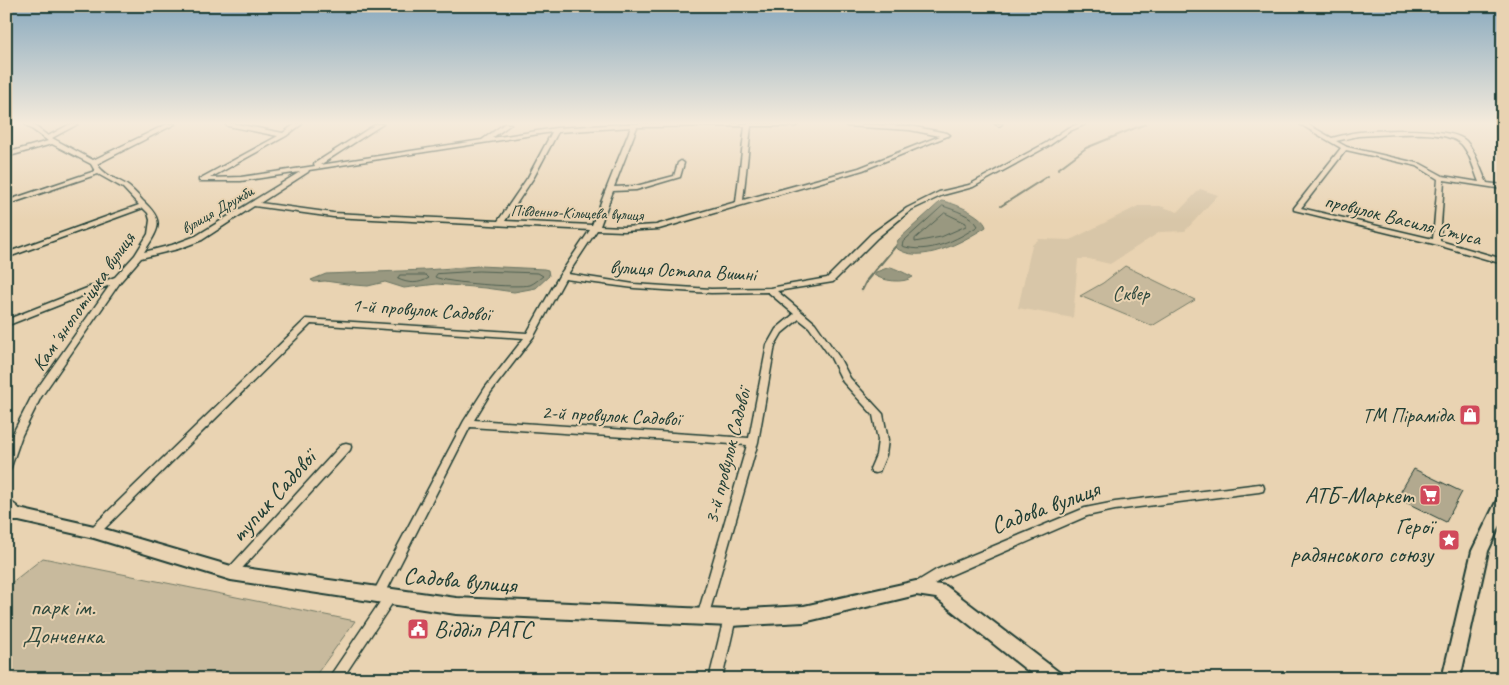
<svg xmlns="http://www.w3.org/2000/svg" width="1509" height="685" font-family="Caveat,sans-serif">
  <style>
    .built { fill: #d8c6a8 }
    .green { fill: #c8ba9d; stroke: #747c68 }
    .water { fill: #999880; stroke: #687462 }
    .lines { fill: none; stroke-linecap: round; stroke-linejoin: round }
    .shore { stroke: #506152; stroke-width: 1 }
    .stream-far1 { stroke: #687462; stroke-width: 2 }
    .stream { stroke: #687462; stroke-width: 2.5 }
    .building { fill: #b2a98f; stroke: #1f3d34 }
    .street-casing { stroke: #1f3d34; stroke-width: 3 }
    .secondary-casing { stroke: #1f3d34; stroke-width: 4 }
    .street { fill: #e9d3b2; fill-rule: evenodd }
    .secondary { fill: #e9d3b2; fill-rule: evenodd }
    .labels { text-anchor: middle; stroke-width: 4; stroke-linejoin: round; paint-order: stroke }
    .far-street-label { font-size: 16px; fill: #1f3d34; stroke: #e9d3b2 }
    .street-label { font-size: 20px; fill: #1f3d34; stroke: #e9d3b2 }
    .park-label { font-size: 20px; fill: #304a3e; stroke: #e9d3b2 }
    .poi-label { font-size: 20px; fill: #1f3d34; stroke: #e9d3b2; text-anchor: end }
    .near-poi-label { font-size: 24px; fill: #1f3d34; stroke: #e9d3b2; text-anchor: end }
    .near-street-label { font-size: 24px; fill: #1f3d34; stroke: #e9d3b2 }
    .near-park-label { font-size: 24px; fill: #304a3e; stroke: #e9d3b2 }
  </style>
  <rect width="100%" height="100%" fill="#e9d3b2"/>
  <filter id="ink" filterUnits="userSpaceOnUse"><feTurbulence type="fractalNoise" baseFrequency=".02" numOctaves="2"/><feDisplacementMap in="SourceGraphic" scale="10" xChannelSelector="R" yChannelSelector="G"/><feConvolveMatrix kernelMatrix="1 2 1 2 8 2 1 2 1" color-interpolation-filters="sRGB"/></filter>
  <g filter="url(#ink)">
    <!-- built -->
    <path class="built" d="M1200 189 1218 195 1185 231 1160 232 1110 264 1089 259H1078L1073 318 1018 308 1032 245 1039 239 1070 240 1138 206H1160L1178 212Z"/>
    <!-- green -->
    <g class="green">
      <path d="M1125 266 1195 300 1152 326 1080 296 1103 283Z"/>
      <path d="M43 558 355 621 313 679H6V587Z"/>
    </g>
    <!-- water -->
    <g class="water">
      <path d="M941 201C953 202 983 215 986 227 964 241 919 267 895 247L898 240Z"/>
      <path d="M479 266 544 269 548 270 549 276 536 288 514 292 485 288 437 284 404 288 385 282 368 286 354 285 325 281 314 282 311 280 326 274 425 270Z"/>
      <path d="M890 267C893 267 911 276 913 277 903 284 883 281 874 275L876 272Z"/>
    </g>
    <g class="lines">
      <!-- shore -->
      <g class="shore">
        <path d="M943 206C954 210 972 215 978 226 957 240 928 255 902 246L903 242Z"/>
        <path d="M945 213 966 223V226L941 237 915 242V239Z"/>
        <path d="M479 271 538 273 543 276C539 279 535 283 530 285 516 288 447 283 435 277L437 274Z"/>
        <path d="M400 275H426L429 278C419 284 409 284 398 279Z"/>
      </g>
      <!-- stream-far1 -->
      <g class="stream-far1">
        <path d="M1058 169 1086 148 1145 124"/>
        <path d="M1001 206 1048 176"/>
        <path d="M880 265 895 247"/>
      </g>
      <!-- stream -->
      <g class="stream">
        <path d="M867 280 881 263"/>
        <path d="M862 290 866 282"/>
      </g>
    </g>
    <!-- building -->
    <path class="building" d="M1414 469 1462 492 1446 522 1397 498Z"/>
    <g class="lines">
      <!-- street casing -->
      <g class="street-casing">
        <g id="street">
          <path d="M25 124H32L48 136 70 124H78L52 138 93 160 167 124H175L97 164C103 174 114 178 125 184 131 188 137 194 142 200 165 221 160 227 144 252L172 245 196 236 300 172 241 181H199V179L278 136 228 126 225 124H237L283 133 295 124H302L286 136 210 178 241 177 315 166 314 164 315 163 376 124H383L320 165 482 140 504 124H511L492 138 556 128 623 124H799L796 126H751L743 200 859 168 940 136 910 130 847 126 844 124 910 126 947 133 950 135 863 170 659 229 623 231 597 230 568 274 634 284 711 289 770 288 827 278 871 234 907 208 939 192 969 185 1046 143 1066 129 1078 124H1086L1070 131 1050 145 973 187 943 195 911 210 877 238 833 282 777 291 815 323 839 357 850 378 883 414 888 440 886 455 879 472 875 473 871 472 870 469 876 455 878 440 873 415 843 382 831 358 809 327 799 319 782 333 775 345 758 442 707 621 703 622 699 621 697 617 747 445 470 427 384 596 389 593 393 594 395 598 393 602 342 679H328L382 599 378 600 374 599 372 595 464 421 485 388 524 338 311 324 98 535 94 537 90 535 88 532 90 529 306 319 527 333 559 276 590 230 333 217 254 206 202 240 178 249 141 258 121 281 41 397 22 435 11 467 10 470 6 471V451L12 435 32 396 110 285 6 326V320L115 277 135 255 148 234 150 220 148 213 143 208 6 258V253L139 205 123 188 98 174 6 205V201L95 171 91 164 52 144 6 157V153L48 141ZM745 126 736 202 656 225 623 227 600 226 613 191 636 190 680 177 684 163 681 161 678 163 674 176 636 186 614 187 637 127ZM631 127 592 225 505 221 534 177 558 132ZM552 132 528 177 498 221 333 213 260 203 308 172 309 170ZM565 279 634 288 711 293 768 292 794 314 776 329 767 345 749 438 474 420 491 392 534 336Z"/>
          <path d="M995 124H1002L999 126Z"/>
          <path d="M1300 124H1307L1332 138C1341 136 1349 133 1359 132 1380 130 1451 126 1466 141 1476 152 1480 169 1487 183L1503 185V189L1444 180 1440 241 1503 259V264L1434 244 1294 210V208L1341 148ZM1395 134C1412 134 1452 131 1463 146 1471 156 1474 170 1479 182L1443 176 1421 164 1347 147 1336 141 1358 136ZM1346 150 1417 166 1438 179 1433 239 1301 208Z"/>
          <path d="M346 443 350 444 351 447 350 450 235 576 231 578 227 576 225 573 227 570 342 444Z"/>
          <path d="M1259 484 1263 485 1264 488 1263 491 1259 492 1115 510 1087 516 944 578 921 592 917 593 913 592 911 588 913 584 936 570 1085 508 1115 502Z"/>
          <path d="M6 500C13 502 21 509 24 515L23 518C16 520 12 515 6 510Z"/>
          <path d="M730 613 734 614 736 618 722 679H709L724 618 726 614Z"/>
        </g>
      </g>
      <!-- secondary casing -->
      <g class="secondary-casing">
        <g id="secondary">
          <path d="M1503 496V519L1488 551 1460 679H1442L1472 551 1498 498Z"/>
          <path d="M6 509H19L94 526 231 566 456 598 730 610 804 606 916 581 946 586 1060 673 1062 679H1038L936 598 916 595 804 622 730 626 456 614 231 580 94 538 19 521H6Z"/>
        </g>
      </g>
      <!-- street -->
      <use href="#street" class="street"/>
      <!-- secondary -->
      <use href="#secondary" class="secondary"/>
    </g>
  </g>
  <!-- sky -->
  <linearGradient id="sky" x2="0" y2="1"><stop stop-color="#88a9be"/><stop offset="0.56" stop-color="#f5ebdc"/><stop offset="1" stop-color="#f5ebdc" stop-opacity="0"/></linearGradient>
  <rect width="1509" height="220" fill="url(#sky)"/>
  <!-- icons -->
  <defs>
    <g id="shop-square" transform="scale(1.125)"><rect x="-9" y="-9" width="18" height="18" rx="4" fill="#d1495b" stroke="#e9d3b2"/><path d="M-5-2.5h2.3a2.7 3.5 0 0 1 5.4 0H5L5.5 6h-11ZM-1.5-2.5h3a1.5 2.3 0 0 0-3 0Z" fill="#fff"/></g>
    <g id="supermarket-square" transform="scale(1.125)"><rect x="-9" y="-9" width="18" height="18" rx="4" fill="#d1495b" stroke="#e9d3b2"/><path d="M-6-5.5h2.5l.6 2H6L4.5 2H-2.5L-4.4-4H-6ZM-1.5 3.2a1.3 1.3 0 1 0 .1 0ZM3 3.2a1.3 1.3 0 1 0 .1 0Z" fill="#fff"/></g>
    <g id="sight-square" transform="scale(1.125)"><rect x="-9" y="-9" width="18" height="18" rx="4" fill="#d1495b" stroke="#e9d3b2"/><path d="M0-6L1.8-2.2L6-1.7L2.9 1.2L3.7 5.4L0 3.3L-3.7 5.4L-2.9 1.2L-6-1.7L-1.8-2.2Z" fill="#fff"/></g>
    <g id="civic-square" transform="scale(1.125)"><rect x="-9" y="-9" width="18" height="18" rx="4" fill="#d1495b" stroke="#e9d3b2"/><path d="M-.6-6.5H3V-4.5H.6V-3L4-1V1h2V6H-6V1h2V-1L-.6-3ZM-1.2 2.5V6h2.4V2.5Z" fill="#fff"/></g>
  </defs>
  <g fill-rule="evenodd">
    <use href="#shop-square" x="1470" y="415"/>
    <use href="#supermarket-square" x="1430" y="495"/>
    <use href="#sight-square" x="1449" y="540"/>
    <use href="#civic-square" x="418" y="629"/>
  </g>
  <g class="labels">
    <!-- far-street labels -->
    <g class="far-street-label">
      <text transform="translate(217 209) rotate(-30)" y="6">вулиця Дружби</text>
      <text transform="translate(577 212) rotate(2)" y="6">Південно-Кільцева вулиця</text>
    </g>
    <!-- street labels -->
    <g class="street-label">
      <text transform="translate(1403 219) rotate(14)" y="7">провулок Василя Стуса</text>
      <text transform="translate(683 270) rotate(3)" y="7">вулиця Остапа Вишні</text>
      <text transform="translate(83 301) rotate(-55)" y="7">Камʼянопотіцька вулиця</text>
      <text transform="translate(421 309) rotate(4)" y="7">1-й провулок Садової</text>
      <text transform="translate(611 415) rotate(3)" y="7">2-й провулок Садової</text>
      <text transform="translate(727 456) rotate(-76)" y="7">3-й провулок Садової</text>
    </g>
    <!-- park labels -->
    <g class="park-label">
      <text x="1131" y="300">Сквер</text>
    </g>
    <!-- poi labels -->
    <g class="poi-label">
      <text x="1454" y="422">ТМ Піраміда</text>
    </g>
    <!-- near-poi labels -->
    <g class="near-poi-label">
      <text x="1414" y="503">АТБ-Маркет</text>
      <text x="1433" y="534">Герої<tspan x="1433" dy="28">радянського союзу</tspan></text>
      <text x="434" y="637" text-anchor="start">Відділ РАГС</text>
    </g>
    <!-- near-street labels -->
    <g class="near-street-label">
      <text transform="translate(273 496) rotate(-48)" y="8">тупик Садової</text>
      <text transform="translate(1045 507) rotate(-20)" y="8">Садова вулиця</text>
      <text transform="translate(460 580) rotate(5)" y="8">Садова вулиця</text>
    </g>
    <!-- near-park labels -->
    <g class="near-park-label">
      <text x="63" y="615">парк ім.<tspan x="63" dy="28">Донченка</tspan></text>
    </g>
  </g>
  <!-- margin -->
  <rect width="1509" height="685" fill="none" stroke="#e9d3b2" stroke-width="25"/>
  <rect x="12" y="12" width="1484" height="660" fill="none" stroke="#1f3d34" stroke-width="2" filter="url(#ink)"/>
</svg>
